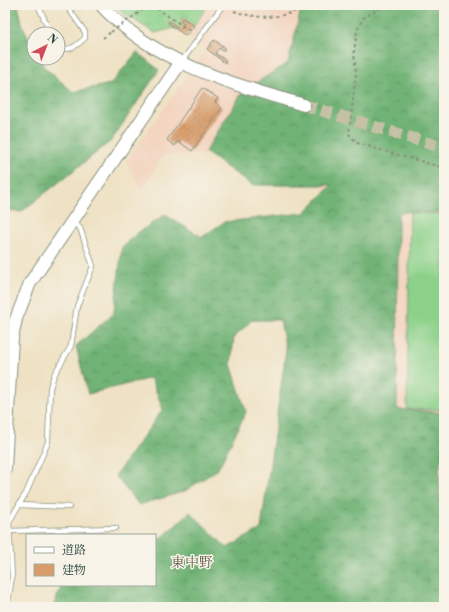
<svg xmlns="http://www.w3.org/2000/svg" width="449" height="612" font-family="'Libre Bodoni','Noto Serif JP',serif">
  <style>
    .built { fill: #f3d4bf }
    .grass { fill: url(#grass-tufts); stroke: #56875f }
    .forest { fill: url(#forest-crowns); stroke: #487855 }
    .garden { fill: #8cd18a; stroke: #56875f }
    .lines { fill: none; stroke-linecap: round; stroke-linejoin: round }
    .stream { stroke: #49b8c0; stroke-width: 3 }
    .building { fill: url(#building-hatch) }
    .tertiary-tunnel { stroke: #c5c1a7; stroke-width: 12; stroke-dasharray: 12 6; stroke-linecap: butt }
    .service-casing { stroke: #87907c; stroke-width: 6 }
    .tertiary-casing { stroke: #87907c; stroke-width: 14 }
    .path { stroke: #87907c; stroke-width: 2; stroke-dasharray: 3 3; stroke-linecap: butt }
    .service { stroke: #fff; stroke-width: 4.5 }
    .tertiary { stroke: #fff; stroke-width: 12 }
    .path-bridge { stroke: #87907c; stroke-width: 2; stroke-dasharray: 3 3; stroke-linecap: butt }
    .labels { text-anchor: middle; stroke-width: 3; stroke-linejoin: round; paint-order: stroke }
    .neighbourhood-label { font-size: 14px; fill: #605e47; stroke: #f7f3e8 }
  </style>
  <defs>
    <pattern id="grass-tufts" width="24" height="20" patternUnits="userSpaceOnUse"><rect width="24" height="20" fill="#8cd18a"/><path d="M3 7l-1-3M5 7V3M7 7l1-3M15 17l-1-3M17 17v-4M19 17l1-3" fill="none" stroke="#72ab72"/></pattern>
    <pattern id="forest-crowns" width="20" height="18" patternUnits="userSpaceOnUse"><rect width="20" height="18" fill="#71b376"/><path d="M2 6a3 3 0 1 1 6 0M12 15a3 3 0 1 1 6 0" fill="none" stroke="#5c9362"/></pattern>
    <pattern id="building-hatch" width="6" height="6" patternUnits="userSpaceOnUse"><rect width="6" height="6" fill="#d99b69"/><path d="M-1 1l2-2M0 6l6-6M5 7l2-2" fill="none" stroke="#af8057"/></pattern>
  </defs>
  <rect width="100%" height="100%" fill="#f7f3e8"/>
  <filter id="ink" filterUnits="userSpaceOnUse"><feTurbulence type="fractalNoise" baseFrequency=".025" numOctaves="2"/><feDisplacementMap in="SourceGraphic" scale="8" xChannelSelector="R" yChannelSelector="G"/><feConvolveMatrix kernelMatrix="1 2 1 2 8 2 1 2 1" color-interpolation-filters="sRGB"/></filter>
  <filter id="wash" filterUnits="userSpaceOnUse"><feTurbulence type="fractalNoise" baseFrequency=".012" numOctaves="4" result="noise"/><feDisplacementMap in="SourceGraphic" scale="16" xChannelSelector="R" yChannelSelector="G"/><feGaussianBlur stdDeviation="0.9" result="paint"/><feColorMatrix in="noise" values="0 0 0 0 0 0 0 0 0 0 0 0 0 0 0 0 0 1.4 0 .05"/><feComposite in="paint" operator="in"/></filter>
  <g filter="url(#wash)">
    <rect width="100%" height="100%" fill="#efe2c4"/>
    <!-- built -->
    <path class="built" d="M115 5H444V607L345 412 320 153 163 155 142 190 126 161 207 49 174 28 155 33 126 15Z"/>
    <!-- grass -->
    <path class="grass" d="M115 5H208L194 26 183 18 180 21 184 24 180 31 174 28 155 33 126 15Z"/>
    <!-- forest -->
    <g class="forest">
      <path d="M5 5H18L23 27 34 48V58H39L43 66 73 92 111 84 137 52 159 70 111 141 21 212 5 210Z"/>
      <path d="M302 5H444V212H398L397 409 444 413V441L439 471 444 607H53L62 585H155V540L162 538 190 512 227 548 261 529 286 350 280 320H252L234 337 231 364 246 412 218 469 185 491 139 505 115 476 163 409 151 378 88 394 76 346 114 313 122 247 136 234 165 215 202 237 224 222 304 213 332 185H252L205 152 243 91 288 63Z"/>
    </g>
    <!-- garden -->
    <path class="garden" d="M410 213 444 214V410L407 409Z"/>
    <g class="lines">
      <!-- stream -->
      <path class="stream" d="M5 589 7 576"/>
    </g>
    <g id="blocks">
      <!-- building -->
      <g class="building">
        <path d="M183 18 194 26 186 36 168 23 169 21 180 29 184 24 180 21Z"/>
        <path d="M214 40 225 48 223 51 219 48 215 53 226 61 225 63 207 49Z"/>
        <path d="M202 88 218 98 215 102 222 108 192 151 178 141 175 146 167 140Z"/>
      </g>
    </g>
  </g>
  <g filter="url(#ink)">
    <use href="#blocks" fill-opacity="0" stroke="#87907c" stroke-width="1"/>
    <g class="lines">
      <!-- tertiary-tunnel -->
      <path class="tertiary-tunnel" d="M304 105 444 148"/>
      <!-- service casing -->
      <g class="service-casing">
        <g id="service">
          <path d="M38 5 51 34"/>
          <path d="M58 45C69 54 77 45 85 38V32L66 5"/>
          <path d="M182 61 223 5"/>
          <path d="M19 505 69 507"/>
          <path d="M5 522H9L27 491 48 442 50 388 54 375 71 346 77 306 93 266 80 228 73 222"/>
          <path d="M9 531 116 528"/>
          <path d="M7 607 12 577 9 522"/>
        </g>
      </g>
      <!-- tertiary casing -->
      <g class="tertiary-casing">
        <g id="tertiary">
          <path d="M101 5C153 62 232 84 304 105"/>
          <path d="M5 469 12 338 16 319 30 283 181 62"/>
        </g>
      </g>
      <!-- path -->
      <g class="path">
        <path d="M152 5 190 31"/>
        <path d="M386 5 363 18 357 31 354 52 356 73 349 134 357 143 444 168"/>
        <path d="M234 11C259 20 285 19 307 5"/>
        <path d="M131 18 150 5"/>
        <path d="M103 38 111 32"/>
      </g>
      <!-- service -->
      <use href="#service" class="service"/>
      <!-- tertiary -->
      <use href="#tertiary" class="tertiary"/>
      <!-- path-bridge -->
      <path class="path-bridge" d="M111 32 131 18"/>
    </g>
  </g>
  <g class="labels">
    <!-- neighbourhood labels -->
    <g class="neighbourhood-label">
      <text x="192" y="567">東中野</text>
    </g>
  </g>
  <!-- margin -->
  <rect width="449" height="612" fill="none" stroke="#f7f3e8" stroke-width="20"/>
  <!-- legend -->
  <rect x="26" y="534" width="130" height="52" fill="#f7f3e8" stroke="#a1aaa0"/>
  <rect x="34" y="547" width="20" height="6" fill="#ffffff" stroke="#a1aaa0"/>
  <text x="62" y="554" font-size="12" fill="#1f3d34">道路</text>
  <rect x="34" y="564" width="20" height="12" fill="#d99b69" stroke="#a1aaa0"/>
  <text x="62" y="574" font-size="12" fill="#1f3d34">建物</text>
  <!-- north arrow -->
  <g transform="translate(46 46) rotate(42)"><circle r="19" fill="#f7f3e8" stroke="#a1aaa0"/>
  <path d="M0-3L7 15L0 10L-7 15Z" fill="#d1495b"/>
  <text y="-6" font-size="11" font-weight="bold" text-anchor="middle" fill="#1f3d34">N</text>
  </g>
</svg>
